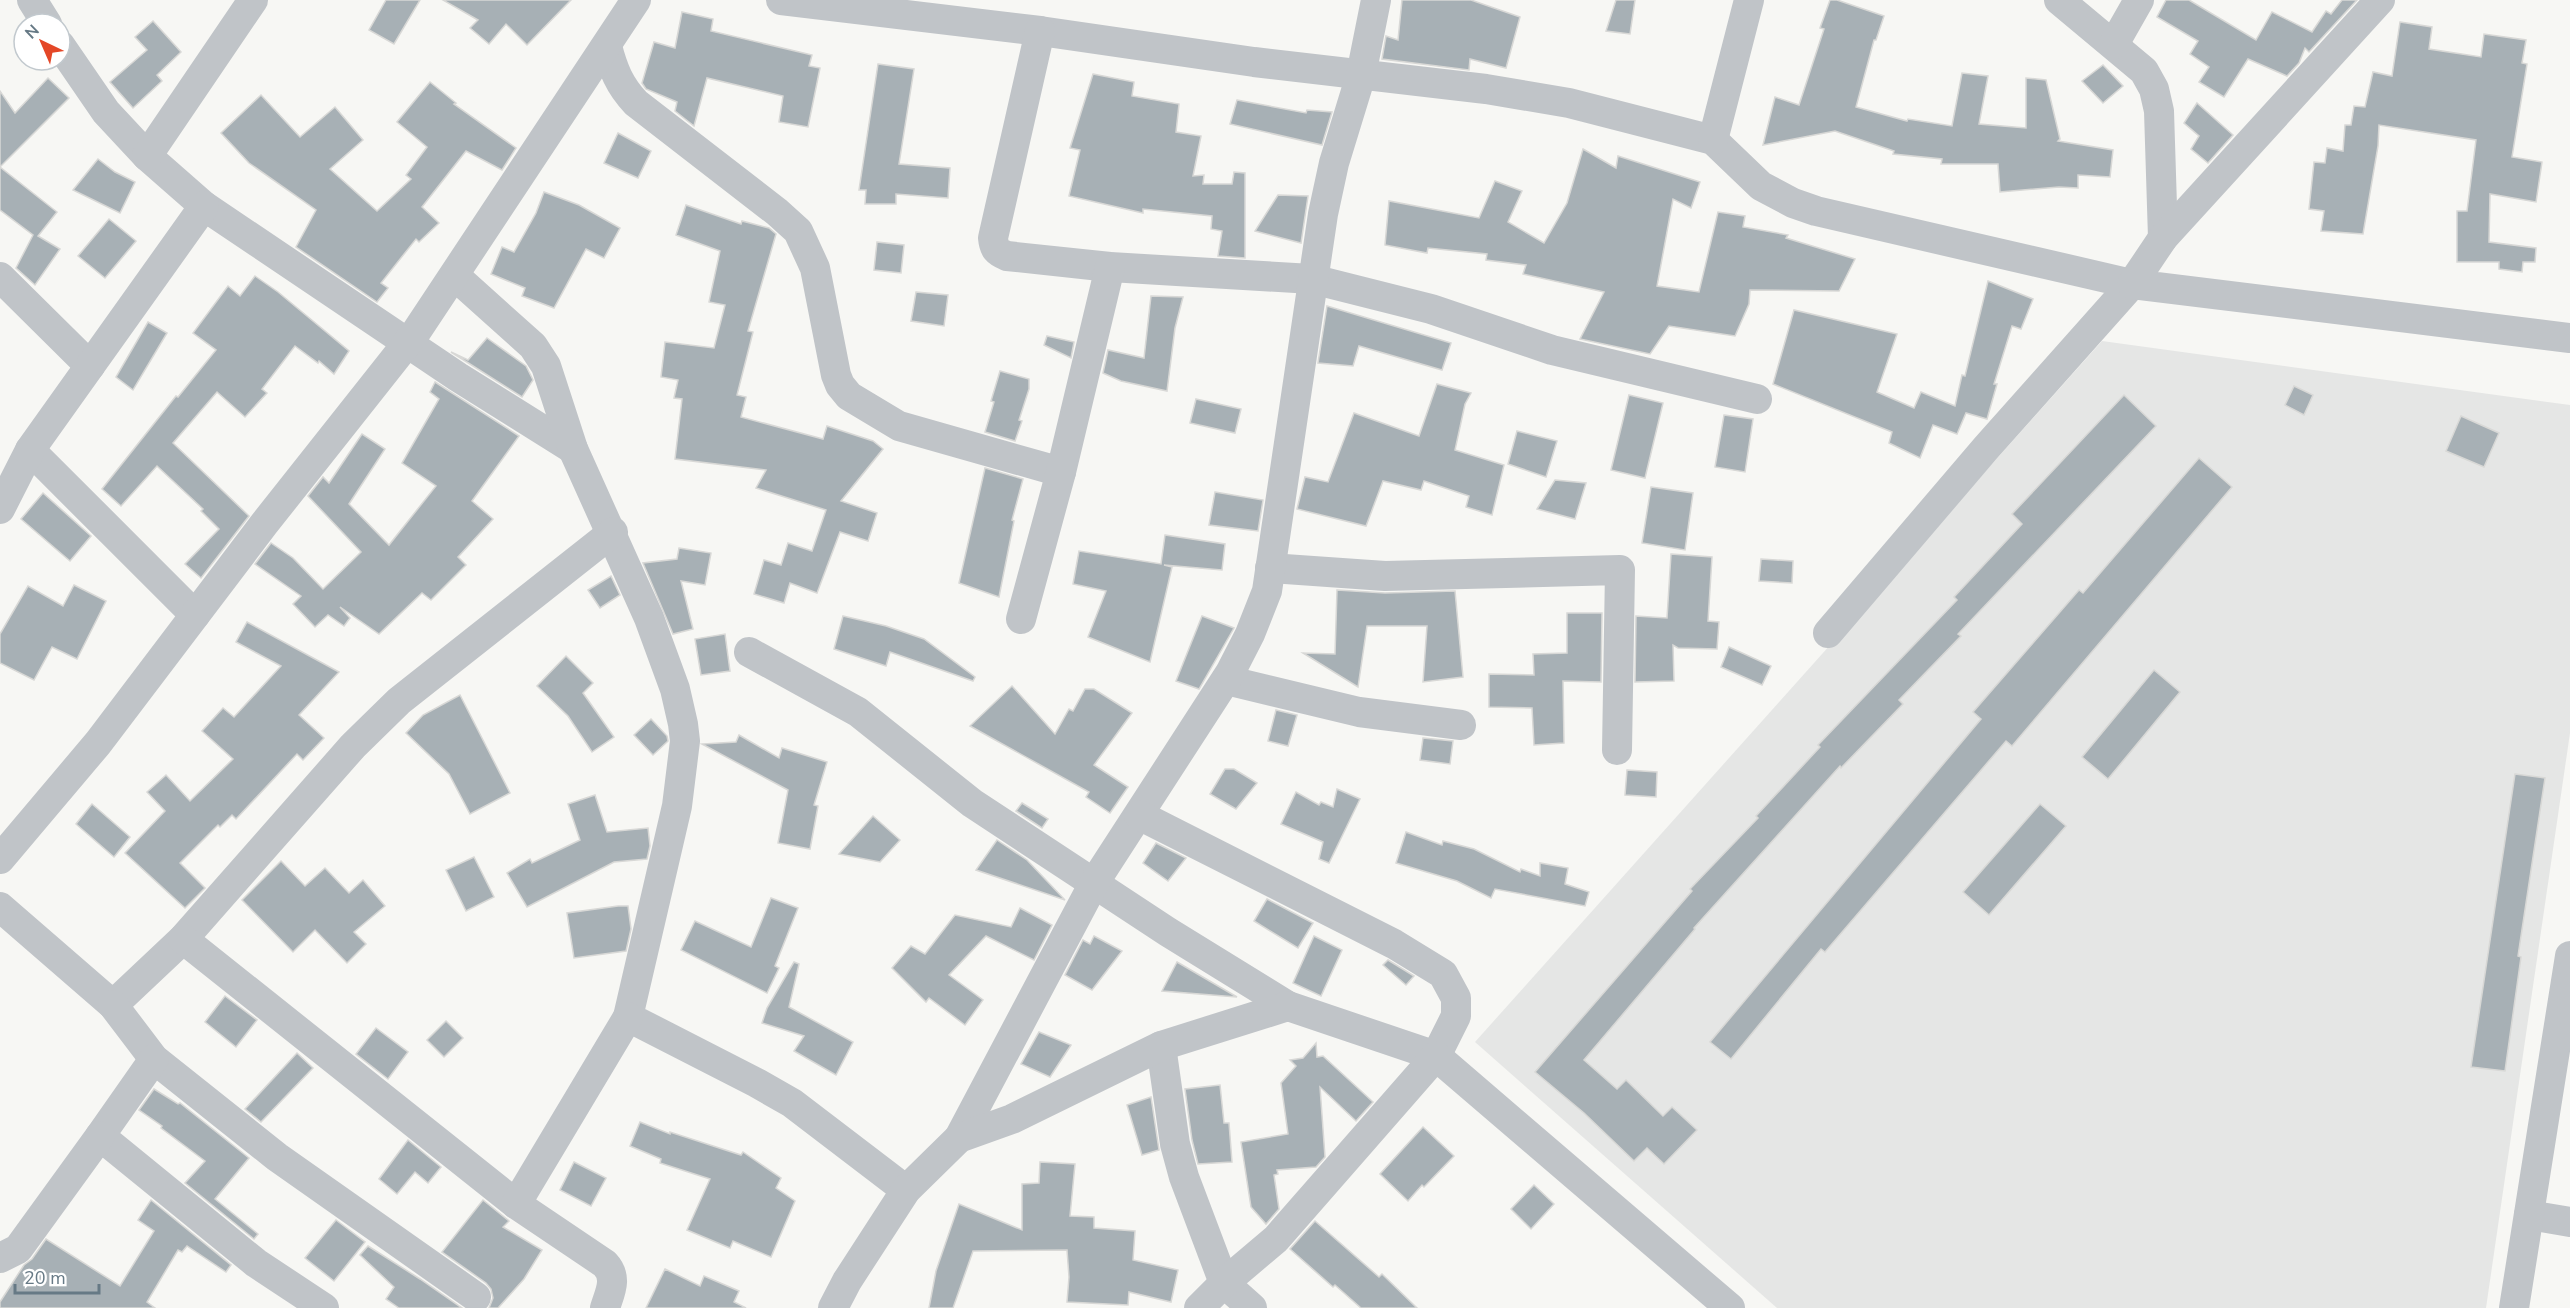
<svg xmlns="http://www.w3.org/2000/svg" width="2570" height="1308" font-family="'Nunito Sans',sans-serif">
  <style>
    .built { fill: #e5e6e5 }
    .building { fill: #a7b0b5; stroke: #d8d8d6; stroke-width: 1.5 }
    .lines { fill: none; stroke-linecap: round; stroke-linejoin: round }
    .street { stroke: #c0c4c8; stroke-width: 30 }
  </style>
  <rect width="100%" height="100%" fill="#f7f7f4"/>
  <!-- built -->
  <path class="built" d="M2102 341 2570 405V733L2486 1308H1777L1475 1042Z"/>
  <!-- building -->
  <g class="building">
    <path d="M386 0H420L394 44 369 30Z"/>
    <path d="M443 0H571L527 45 506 24 489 44 470 28 478 20Z"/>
    <path d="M1402 0H1471L1520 17 1506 68 1470 59 1469 70 1382 59 1386 36 1398 40Z"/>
    <path d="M1616 0H1635L1630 34 1606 31Z"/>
    <path d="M1830 0H1837L1884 16 1876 40H1874L1856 107 1907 121 1908 119 1952 126 1962 73 1988 76 1979 124 2026 128V78L2046 80 2060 139 2058 141 2113 150 2110 177 2078 175V188L2059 187 2000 192 1998 164H1941L1942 159 1893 154 1894 151 1835 131 1763 145 1775 97 1799 105 1824 29 1820 28Z"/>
    <path d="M2166 0H2189L2256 40 2272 12 2312 32 2326 11 2331 14 2342 0H2357L2309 52 2305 48 2299 63 2287 76 2248 59 2224 97 2199 82 2209 67 2190 54 2198 41 2157 17Z"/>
    <path d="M682 12 713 19 711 31 812 55 809 66 820 68 808 127 779 122 783 96 707 78 694 126 675 111 677 102 646 89 642 83 654 42 675 48Z"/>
    <path d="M153 21 181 52 157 75 162 81 133 108 110 82 147 50 135 37Z"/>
    <path d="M2400 22 2432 27 2429 49 2481 57 2484 34 2526 40 2522 63 2527 64 2512 157 2542 162 2536 202 2490 194 2489 242 2536 248 2535 262H2523L2522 272 2499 269V262H2457V211H2467L2476 140 2379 125 2378 146 2363 234 2321 231 2324 211 2309 209 2314 162 2325 163 2327 148 2343 151 2345 125H2351L2354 106 2365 107 2373 72 2392 76Z"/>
    <path d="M878 64 914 69 899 164 950 168 948 198 896 194V204H865L866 190H859Z"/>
    <path d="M2103 65 2123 86 2103 103 2082 81Z"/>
    <path d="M1093 74 1134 82 1132 96 1179 104 1176 132 1201 136 1193 176 1204 175 1203 184H1232L1234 172 1245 173V258L1218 256 1222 231 1211 229 1212 216 1143 209V213L1069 196 1080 150 1070 148Z"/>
    <path d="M48 78 69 98 0 167V91L15 113Z"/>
    <path d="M430 82 456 103 454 104 516 148 502 170 466 151 422 207 439 223 419 242 416 239 381 283 388 288 377 302 296 247 316 210 249 163 221 133 261 95 300 137 335 107 363 140 330 169 377 211 411 179 406 175 427 147 397 122Z"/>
    <path d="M1237 100 1306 113 1307 110 1332 112 1322 145 1230 124Z"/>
    <path d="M2197 103 2233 135 2208 163 2191 149 2199 136 2184 123Z"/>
    <path d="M618 133 651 151 638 178 604 163Z"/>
    <path d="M1583 149 1616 168 1618 156 1700 182 1691 208 1673 199 1657 286 1699 292 1718 212 1745 216 1743 227 1788 235 1786 238 1855 259 1839 291 1750 290 1749 304 1735 336 1669 326 1650 354 1580 339 1604 292 1523 274 1526 265 1486 260 1487 254 1428 248 1427 253 1385 245 1389 201 1479 218 1495 181 1522 191 1508 222 1544 243 1567 203Z"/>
    <path d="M98 159 115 172 135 182 120 213 73 190Z"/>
    <path d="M0 167 57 212 38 236 60 249 35 285 16 268 33 235 0 210Z"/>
    <path d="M544 192 579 205 620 228 604 258 586 249 554 308 522 296 525 288 491 274 502 247 514 252 536 213Z"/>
    <path d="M1278 195 1308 196 1301 243 1255 231Z"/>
    <path d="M686 205 741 224 742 221 769 228 776 234 748 331 753 332 737 395 746 397 741 417 823 439 827 426 873 441 883 449 841 501 877 513 868 541 840 532 817 593 790 583 784 603 754 594 764 560 781 565 788 543 812 551 826 510 756 488 766 470 675 459 682 399 674 398 678 380 661 377 665 342 714 348 725 305 709 302 720 251 676 235Z"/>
    <path d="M109 219 136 241 105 278 78 256Z"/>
    <path d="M877 242 904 245 901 273 874 270Z"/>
    <path d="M255 276 278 292 349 351 334 374 319 361 318 363 295 346 262 389 267 393 245 417 217 392 173 443 249 516 201 578 185 564 219 529 201 511 203 509 157 466 121 506 102 489 176 396 178 397 216 350 193 333 228 286 240 296Z"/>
    <path d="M1988 281 2033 299 2021 329 2012 326 1994 384H1997L1987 419 1966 413 1957 434 1933 425 1920 458 1889 443 1892 432 1773 384 1794 310 1897 334 1877 392 1914 408 1921 392 1955 406 1962 375 1965 376Z"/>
    <path d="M916 292 948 295 944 326 911 321Z"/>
    <path d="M1151 296 1183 297 1175 328 1167 391 1121 381 1103 373 1108 350 1144 358Z"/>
    <path d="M1327 306 1451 343 1442 370 1359 346 1353 366 1318 363Z"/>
    <path d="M148 322 167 333 133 390 116 377Z"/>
    <path d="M1047 336 1074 342 1071 358 1044 345Z"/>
    <path d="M487 338 526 366 533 380 522 397 451 352 468 360Z"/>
    <path d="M1000 371 1029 379V389L1019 420 1022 421 1015 441 985 432 994 402 991 401Z"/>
    <path d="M435 382 519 436 472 501 493 519 458 557 466 565 431 600 422 593 379 634 340 607 350 618 344 626 328 615 315 627 293 604 301 596 255 564 271 543 293 558 323 589 361 552 308 496 323 477 329 483 362 434 385 449 349 504 389 545 436 486 402 463 439 399 430 392Z"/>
    <path d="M1437 384 1471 393 1465 404 1455 450 1504 465 1492 515 1466 507 1469 496 1424 481 1421 490 1383 481 1366 526 1297 509 1305 477 1328 482 1354 413 1419 436Z"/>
    <path d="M2294 386 2313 395 2304 415 2285 405Z"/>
    <path d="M1629 395 1663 403 1645 478 1611 470Z"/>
    <path d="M2124 395 2156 426 1958 634 1961 636 1899 700 1903 704 1841 768 1840 766 1694 928 1695 929 1584 1060 1617 1089 1626 1080 1663 1116 1672 1107 1697 1130 1664 1164 1647 1148 1634 1161 1584 1113 1535 1072 1692 891 1690 889 1758 818 1756 816 1820 747 1818 745 1957 600 1954 597 2022 524 2012 514Z"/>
    <path d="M1196 399 1241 409 1235 433 1190 423Z"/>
    <path d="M1724 415 1753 419 1745 472 1715 467Z"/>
    <path d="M2461 416 2499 433 2484 467 2446 451Z"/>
    <path d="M1517 431 1557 441 1546 477 1508 464Z"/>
    <path d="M2199 458 2232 487 2012 746 2006 741 1825 952 1821 949 1731 1059 1710 1042 1981 719 1973 712 2079 590 2083 593Z"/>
    <path d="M985 468 1023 479 1012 520 1014 521 999 597 959 583Z"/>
    <path d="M1555 480 1586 483 1575 519 1537 509Z"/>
    <path d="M1651 487 1693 493 1685 550 1642 543Z"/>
    <path d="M1215 492 1263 500 1258 531 1209 525Z"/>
    <path d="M43 493 91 536 70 561 21 519Z"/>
    <path d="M1165 535 1225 544 1222 570 1164 565 1172 567 1150 662 1088 637 1106 591 1073 584 1079 551 1161 564Z"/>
    <path d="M679 548 711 553 705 585 681 581 693 629 673 634 643 563 677 559Z"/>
    <path d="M1671 554 1712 557 1708 621 1719 622 1717 649 1678 648 1673 645 1674 681 1635 682 1636 616 1667 618Z"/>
    <path d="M1761 559 1793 561 1792 583 1759 581Z"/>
    <path d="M611 576 620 595 600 608 588 590Z"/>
    <path d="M74 585 106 601 77 659 52 647 34 680 0 663V634L28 586 63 606Z"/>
    <path d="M1337 590 1385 593 1455 591 1463 677 1423 682 1427 626H1367L1358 687 1303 653 1335 654Z"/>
    <path d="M1567 613H1602L1601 682 1563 681 1564 743 1534 745 1532 708 1489 707V674L1534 675 1533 654 1567 653Z"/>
    <path d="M843 616 886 626 924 639 975 677 973 681 890 652 886 666 834 649Z"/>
    <path d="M1202 616 1234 628 1199 689 1176 681Z"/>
    <path d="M247 622 339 672 299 715 324 738 303 760 297 754 236 819 232 815 220 827 218 825 180 863 205 888 185 908 125 853 165 811 147 792 166 775 190 801 233 759 202 731 223 708 234 717 281 666 236 642Z"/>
    <path d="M725 634 730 671 701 675 695 639Z"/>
    <path d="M1729 647 1771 666 1762 685 1721 667Z"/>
    <path d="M566 656 593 683 583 693 614 737 592 752 568 716 537 686Z"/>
    <path d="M2154 670 2180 692 2108 779 2082 757Z"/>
    <path d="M1012 686 1055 734 1069 709 1073 711 1085 689H1094L1132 713 1094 765 1128 787 1110 813 1086 797 1089 792 970 726Z"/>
    <path d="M460 695 510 793 470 814 449 774 406 733 423 715Z"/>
    <path d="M1276 710 1297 715 1288 746 1268 741Z"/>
    <path d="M651 719 667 736 668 741 653 755 634 735Z"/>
    <path d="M739 735 779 758 782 748 827 762 814 805 818 806 810 849 778 843 788 790 702 744 736 742Z"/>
    <path d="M1423 738 1453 741 1450 764 1420 760Z"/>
    <path d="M1225 769H1234L1257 783 1236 809 1210 794Z"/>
    <path d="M1627 770 1657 772 1656 797 1625 795Z"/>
    <path d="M2515 774 2545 778 2518 956 2521 957 2505 1071 2471 1067Z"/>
    <path d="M1337 789 1360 799 1329 863 1319 859 1323 842 1281 824 1296 792 1319 805 1321 802 1333 807Z"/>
    <path d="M595 795 607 832 648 828 650 846 647 859 614 862 527 907 507 873 530 859 532 863 580 840 568 804Z"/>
    <path d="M1022 803 1048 819 1042 828 1016 811Z"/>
    <path d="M92 804 130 837 114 857 76 824Z"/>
    <path d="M2040 804 2066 826 1989 915 1963 892Z"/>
    <path d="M873 816 900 840 880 862 839 854Z"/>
    <path d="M1406 832 1442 845 1443 841 1474 849 1520 872 1521 869 1540 876V863L1568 868 1565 884 1589 892 1585 906 1495 889 1491 898 1457 881 1396 863Z"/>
    <path d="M997 840 1027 860 1065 900 976 870Z"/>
    <path d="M1156 843 1186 858 1168 881 1143 863Z"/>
    <path d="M474 857 494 897 466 911 446 870Z"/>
    <path d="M281 861 305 886 325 868 349 893 363 880 385 906 354 932 366 944 347 963 315 930 293 952 242 900Z"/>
    <path d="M771 898 798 908 775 966 779 968 767 993 681 950 695 921 751 947Z"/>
    <path d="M1267 899 1313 923 1298 948 1254 921Z"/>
    <path d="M618 906H628L631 929 626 951 574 958 567 913Z"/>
    <path d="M1020 908 1052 925 1034 960 986 936 949 975 983 1000 965 1025 929 998 926 1002 892 968 911 946 925 954 955 915 1011 927Z"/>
    <path d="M1094 936 1122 951 1092 990 1065 975 1083 940 1090 944Z"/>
    <path d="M1314 936 1342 950 1321 996 1293 983Z"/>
    <path d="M1388 960 1414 976 1406 985 1383 965Z"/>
    <path d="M794 962 799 964 789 1007 853 1042 836 1075 794 1051 804 1036 762 1023 767 1008Z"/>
    <path d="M1177 962 1237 997 1162 991Z"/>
    <path d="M225 996 257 1020 236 1047 205 1022Z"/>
    <path d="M446 1021 463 1038 444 1057 427 1040Z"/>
    <path d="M376 1028 408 1052 388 1079 356 1054Z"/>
    <path d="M1039 1032 1071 1045 1050 1077 1021 1064Z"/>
    <path d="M1316 1043 1317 1057 1323 1056 1373 1102 1356 1121 1320 1087 1325 1157 1316 1167 1277 1170 1278 1174 1274 1175 1279 1209 1266 1224 1251 1207 1241 1142 1288 1134 1281 1083 1296 1066 1290 1060 1303 1058Z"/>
    <path d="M297 1053 313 1068 261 1122 245 1109Z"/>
    <path d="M1220 1085 1224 1123H1229L1232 1162 1198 1164 1192 1140 1185 1089Z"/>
    <path d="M154 1089 178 1104 180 1103 249 1158 215 1199 258 1234 254 1239 185 1183 205 1161 161 1128 162 1126 139 1110Z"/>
    <path d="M1151 1097 1159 1150 1142 1155 1127 1105Z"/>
    <path d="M640 1122 670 1134V1132L741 1155 743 1152 781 1178 776 1188 795 1201 771 1257 733 1241 730 1248 687 1230 710 1179 660 1163 661 1159 630 1146Z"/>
    <path d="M1423 1127 1454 1156 1424 1187 1422 1185 1408 1201 1380 1174Z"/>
    <path d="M408 1140 441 1167 428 1183 415 1172 397 1194 379 1179Z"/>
    <path d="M574 1162 606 1178 591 1206 560 1190Z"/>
    <path d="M1040 1162 1075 1164 1070 1216 1094 1217V1228L1135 1231 1133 1260 1178 1270 1171 1302 1129 1292 1128 1305 1067 1302 1069 1277 1067 1250 973 1251 953 1308H929L936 1271 959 1204 1022 1230V1184L1039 1183Z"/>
    <path d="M1534 1185 1554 1204 1531 1229 1511 1209Z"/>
    <path d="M151 1200 231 1265 226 1272 187 1246 182 1252 178 1250 147 1302 155 1308H0V1302L24 1265 32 1259 46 1239 120 1286 154 1231 138 1220Z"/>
    <path d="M483 1200 509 1221 503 1227 542 1250 524 1279 498 1308H489L493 1298 491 1289 486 1283 442 1252Z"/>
    <path d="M336 1220 365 1242 334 1281 305 1258Z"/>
    <path d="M1315 1221 1379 1277 1382 1274 1417 1308H1361L1335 1285 1333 1287 1290 1249Z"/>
    <path d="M368 1246 420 1279 462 1308H399L386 1299 394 1287 360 1255Z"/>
    <path d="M665 1269 700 1286 704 1276 739 1291 734 1302 746 1308H646Z"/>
  </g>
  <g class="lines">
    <!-- street -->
    <g class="street">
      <path d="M32 0 47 24"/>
      <path d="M781 0 1040 31 1254 62 1486 89 1569 103 1713 140 1761 186 1793 203 1816 211 2132 284 1986 448 1828 633"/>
      <path d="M2059 0 2144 71 2154 89 2159 111 2163 238"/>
      <path d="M2380 0 2163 238 2132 284 2570 338"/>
      <path d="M1040 31 993 238C994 249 997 252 1007 256L1110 267 1312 279 1431 309 1552 350 1757 399"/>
      <path d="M2114 44 2139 0"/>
      <path d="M60 45 106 112 147 156 204 206 458 377 573 449"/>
      <path d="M607 46C613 69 619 85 636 103L777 212 798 231 815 268 836 375 840 385 849 396 899 426 1061 472"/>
      <path d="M1713 140 1749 0"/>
      <path d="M147 156 253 0"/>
      <path d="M455 276 533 346 546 366 573 449 649 618 675 689 683 724 685 741 677 806 628 1017 757 1083 792 1103 906 1190"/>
      <path d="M0 277 90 366"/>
      <path d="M30 450 195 615"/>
      <path d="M0 509 30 450 204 206"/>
      <path d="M1270 568 1385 576 1620 570 1617 750"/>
      <path d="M1021 619 1061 472 1110 267"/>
      <path d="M749 652 858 712 972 803 1168 932 1288 1006"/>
      <path d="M1226 680 1359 712 1461 725"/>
      <path d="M0 859 98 743 264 524 416 332 636 0"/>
      <path d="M0 907 113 1005 183 939 353 746 399 701 613 532"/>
      <path d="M183 939 516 1204"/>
      <path d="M113 1005 154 1059 277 1157 476 1297"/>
      <path d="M1161 1046 1175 1144 1184 1177 1224 1283 1252 1308"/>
      <path d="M154 1059 100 1136 256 1263 324 1308"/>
      <path d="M959 1138 1094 883 1230 673 1250 634 1267 591 1323 214 1334 163 1361 75 1376 0"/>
      <path d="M2529 1215 2570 1222"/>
      <path d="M0 1258 18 1249 100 1136"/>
      <path d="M605 1308C610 1292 618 1278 605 1264L516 1204 628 1017"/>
      <path d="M833 1308 847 1281 906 1190 959 1138 1012 1119 1161 1046 1288 1006 1436 1056 1456 1016V998L1443 974 1394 944 1139 815"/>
      <path d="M1199 1308 1224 1283 1276 1239 1436 1056 1730 1308"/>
      <path d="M2514 1308 2570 956"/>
    </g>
  </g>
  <!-- north arrow -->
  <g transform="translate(42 42) rotate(316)"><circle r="28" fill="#ffffff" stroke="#c2c9ce" stroke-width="1.5"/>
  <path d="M0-4.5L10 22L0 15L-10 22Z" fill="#e44727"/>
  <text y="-9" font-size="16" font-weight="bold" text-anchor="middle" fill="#667985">N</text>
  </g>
  <!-- scale -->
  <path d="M15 1284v9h84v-9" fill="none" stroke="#667985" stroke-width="3"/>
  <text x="24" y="1284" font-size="18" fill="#667985" stroke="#ffffff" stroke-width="4.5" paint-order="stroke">20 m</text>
</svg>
